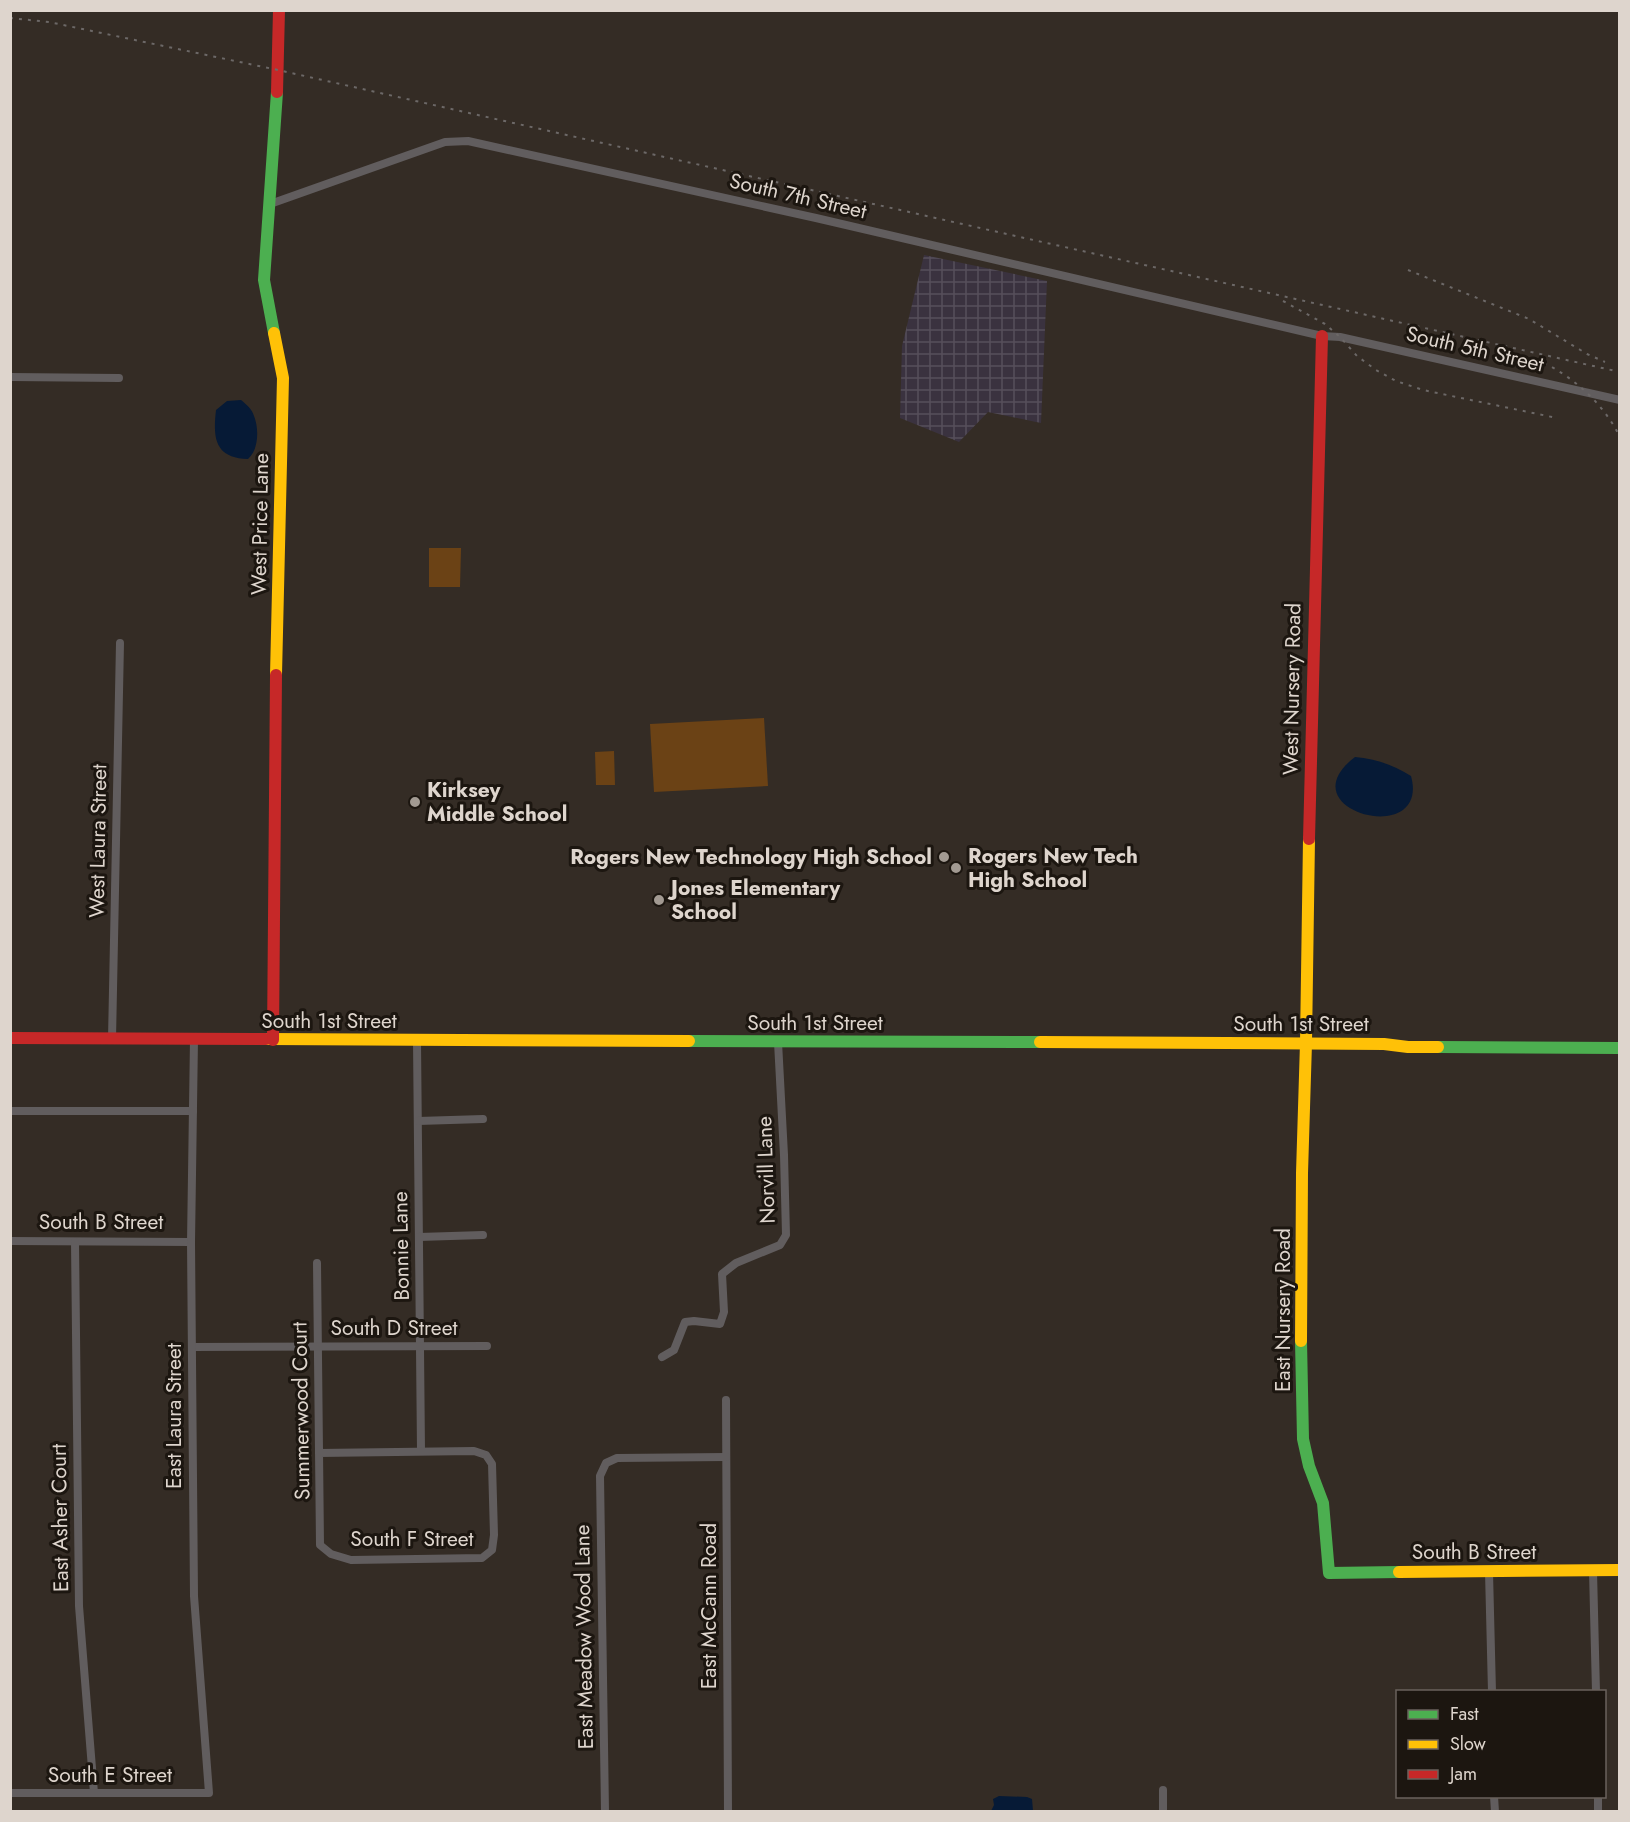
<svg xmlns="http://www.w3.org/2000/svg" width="1630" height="1822" font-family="Jost,sans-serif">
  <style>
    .industrial { fill: url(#industrial-grid) }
    .green { fill: #6b4215 }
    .water { fill: #061a36 }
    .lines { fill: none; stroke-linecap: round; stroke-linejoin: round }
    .street { stroke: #615d5e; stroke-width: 8 }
    .fast { stroke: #4caf50; stroke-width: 12 }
    .slow { stroke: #ffc107; stroke-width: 12 }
    .jam { stroke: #c62828; stroke-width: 12 }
    .rail { stroke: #6c6867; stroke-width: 2; stroke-dasharray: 3 6; stroke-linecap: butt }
    .poi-dot { fill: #a29a92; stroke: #1c1610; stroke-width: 2 }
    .labels { text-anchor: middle; stroke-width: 6; stroke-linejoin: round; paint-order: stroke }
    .street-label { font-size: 21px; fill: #ded5cd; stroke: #1c1610 }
    .poi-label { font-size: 21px; font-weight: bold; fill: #ded5cd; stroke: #1c1610; text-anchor: start }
  </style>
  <defs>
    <pattern id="industrial-grid" width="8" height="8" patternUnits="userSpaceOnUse" patternTransform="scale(1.5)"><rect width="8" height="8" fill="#3a323f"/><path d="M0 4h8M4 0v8" fill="none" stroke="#564f5a"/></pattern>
  </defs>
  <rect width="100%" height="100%" fill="#342c25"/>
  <!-- industrial -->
  <path class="industrial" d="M924 255 1047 281 1041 423 988 412 959 442 900 418 902 346Z"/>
  <!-- green -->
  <g class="green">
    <path d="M429 548H461L460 587H429Z"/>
    <path d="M764 718 768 786 654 792 650 724Z"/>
    <path d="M614 751 615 785H596L595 752Z"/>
  </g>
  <!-- water -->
  <g class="water">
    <path d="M241 400C247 405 252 409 254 416 259 428 259 450 248 459 214 458 213 437 216 410L227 401Z"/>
    <path d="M1355 757C1376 759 1394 765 1411 776 1431 849 1284 811 1355 757Z"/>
    <path d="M999 1796 1027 1797 1032 1799 1033 1811H991L994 1805 993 1799Z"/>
  </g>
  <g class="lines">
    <!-- street -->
    <g class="street">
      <path d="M270 204 445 142 468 141 816 218 1322 336 1340 337 1620 400"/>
      <path d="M10 377 119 378"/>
      <path d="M112 1039 120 643"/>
      <path d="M417 1041 421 1451"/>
      <path d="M10 1111H193"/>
      <path d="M418 1121 483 1119"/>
      <path d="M419 1237 483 1235"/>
      <path d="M10 1241 191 1242"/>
      <path d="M75 1242 79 1606 94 1793"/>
      <path d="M317 1263C318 1357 319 1451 320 1545L331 1554 351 1560 482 1558 492 1550 494 1535 492 1464 486 1455 474 1451 319 1453"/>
      <path d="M192 1347 487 1346"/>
      <path d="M662 1357 674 1350 685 1322 694 1321 720 1324 724 1312 722 1274 736 1263 780 1245 786 1235 784 1155 778 1042"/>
      <path d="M726 1400 728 1812"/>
      <path d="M1593 1571 1596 1692"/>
      <path d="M1489 1572 1492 1692"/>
      <path d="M10 1793H209L194 1596 191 1242 194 1039"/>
      <path d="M1494 1796 1495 1812"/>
      <path d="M1598 1796V1812"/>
      <path d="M605 1812 600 1476 606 1463 617 1458 726 1457"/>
      <path d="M1163 1812V1790"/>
    </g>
    <!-- fast -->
    <g class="fast">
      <path d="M274 333 264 280 277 92"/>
      <path d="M689 1041 1040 1042"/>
      <path d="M1438 1047 1620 1048"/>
      <path d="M1301 1341 1303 1439 1309 1466 1323 1503 1329 1573 1399 1572"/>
    </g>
    <!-- slow -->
    <g class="slow">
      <path d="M274 333 283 378 276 675"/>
      <path d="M266 1039 689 1041"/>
      <path d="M1040 1042 1384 1044 1408 1047H1438"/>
      <path d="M1301 1341 1302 1173 1306 1043 1309 839"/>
      <path d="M1399 1572 1620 1570"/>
    </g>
    <!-- jam -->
    <g class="jam">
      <path d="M277 92 279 10"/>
      <path d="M1309 839 1322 336"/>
      <path d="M10 1038 266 1039"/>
      <path d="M273 1040 276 675"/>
    </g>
    <!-- rail -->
    <g class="rail">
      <path d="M10 18 49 22 278 70 1620 372"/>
      <path d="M1408 270 1529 319 1587 354 1605 362"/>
      <path d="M1283 301 1325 324 1340 337 1357 356 1376 370 1396 381 1423 390 1557 418"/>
      <path d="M1536 359C1571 375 1602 401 1620 437"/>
    </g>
  </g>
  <!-- markers -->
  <g class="poi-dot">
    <circle cx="415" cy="802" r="6"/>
    <circle cx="944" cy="857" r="6"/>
    <circle cx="956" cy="868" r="6"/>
    <circle cx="659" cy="900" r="6"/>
  </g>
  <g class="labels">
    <!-- street labels -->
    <g class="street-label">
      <text transform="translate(798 196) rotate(13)" y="7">South 7th Street</text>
      <text transform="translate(1475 349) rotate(13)" y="7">South 5th Street</text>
      <text transform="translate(260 524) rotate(-89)" y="7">West Price Lane</text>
      <text transform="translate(1292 689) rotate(-89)" y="7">West Nursery Road</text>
      <text transform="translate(98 841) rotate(-89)" y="7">West Laura Street</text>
      <text x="329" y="1028">South 1st Street</text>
      <text x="815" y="1030">South 1st Street</text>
      <text x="1301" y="1031">South 1st Street</text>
      <text transform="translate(766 1170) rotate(-92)" y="7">Norvill Lane</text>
      <text x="101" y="1229">South B Street</text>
      <text transform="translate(401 1246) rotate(-91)" y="7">Bonnie Lane</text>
      <text transform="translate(1283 1310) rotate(-90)" y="7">East Nursery Road</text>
      <text x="394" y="1335">South D Street</text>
      <text transform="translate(301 1411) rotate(-91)" y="7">Summerwood Court</text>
      <text transform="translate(174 1416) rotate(-90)" y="7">East Laura Street</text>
      <text transform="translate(60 1518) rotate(-91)" y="7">East Asher Court</text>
      <text x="412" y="1546">South F Street</text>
      <text x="1474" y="1559">South B Street</text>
      <text transform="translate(709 1606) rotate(-90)" y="7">East McCann Road</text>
      <text transform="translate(584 1637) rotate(-91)" y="7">East Meadow Wood Lane</text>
      <text x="110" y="1782">South E Street</text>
    </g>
    <!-- poi labels -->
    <g class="poi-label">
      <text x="427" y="797">Kirksey<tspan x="427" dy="24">Middle School</tspan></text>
      <text x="968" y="863">Rogers New Tech<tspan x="968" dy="24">High School</tspan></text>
      <text x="932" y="864" text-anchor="end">Rogers New Technology High School</text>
      <text x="671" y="895">Jones Elementary<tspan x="671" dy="24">School</tspan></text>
    </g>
  </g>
  <!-- border -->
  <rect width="1630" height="1822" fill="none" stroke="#ded5cd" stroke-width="24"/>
  <!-- legend -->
  <rect x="1396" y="1690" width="210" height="108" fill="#1c1610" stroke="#6a625c" stroke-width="1.5"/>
  <rect x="1408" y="1710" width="30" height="9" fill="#4caf50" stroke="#6a625c" stroke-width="1.5"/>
  <text x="1450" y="1720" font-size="18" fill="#ded5cd">Fast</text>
  <rect x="1408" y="1740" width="30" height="9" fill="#ffc107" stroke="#6a625c" stroke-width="1.5"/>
  <text x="1450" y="1750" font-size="18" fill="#ded5cd">Slow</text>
  <rect x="1408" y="1770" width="30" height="9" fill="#c62828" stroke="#6a625c" stroke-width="1.5"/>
  <text x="1450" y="1780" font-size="18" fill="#ded5cd">Jam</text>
</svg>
